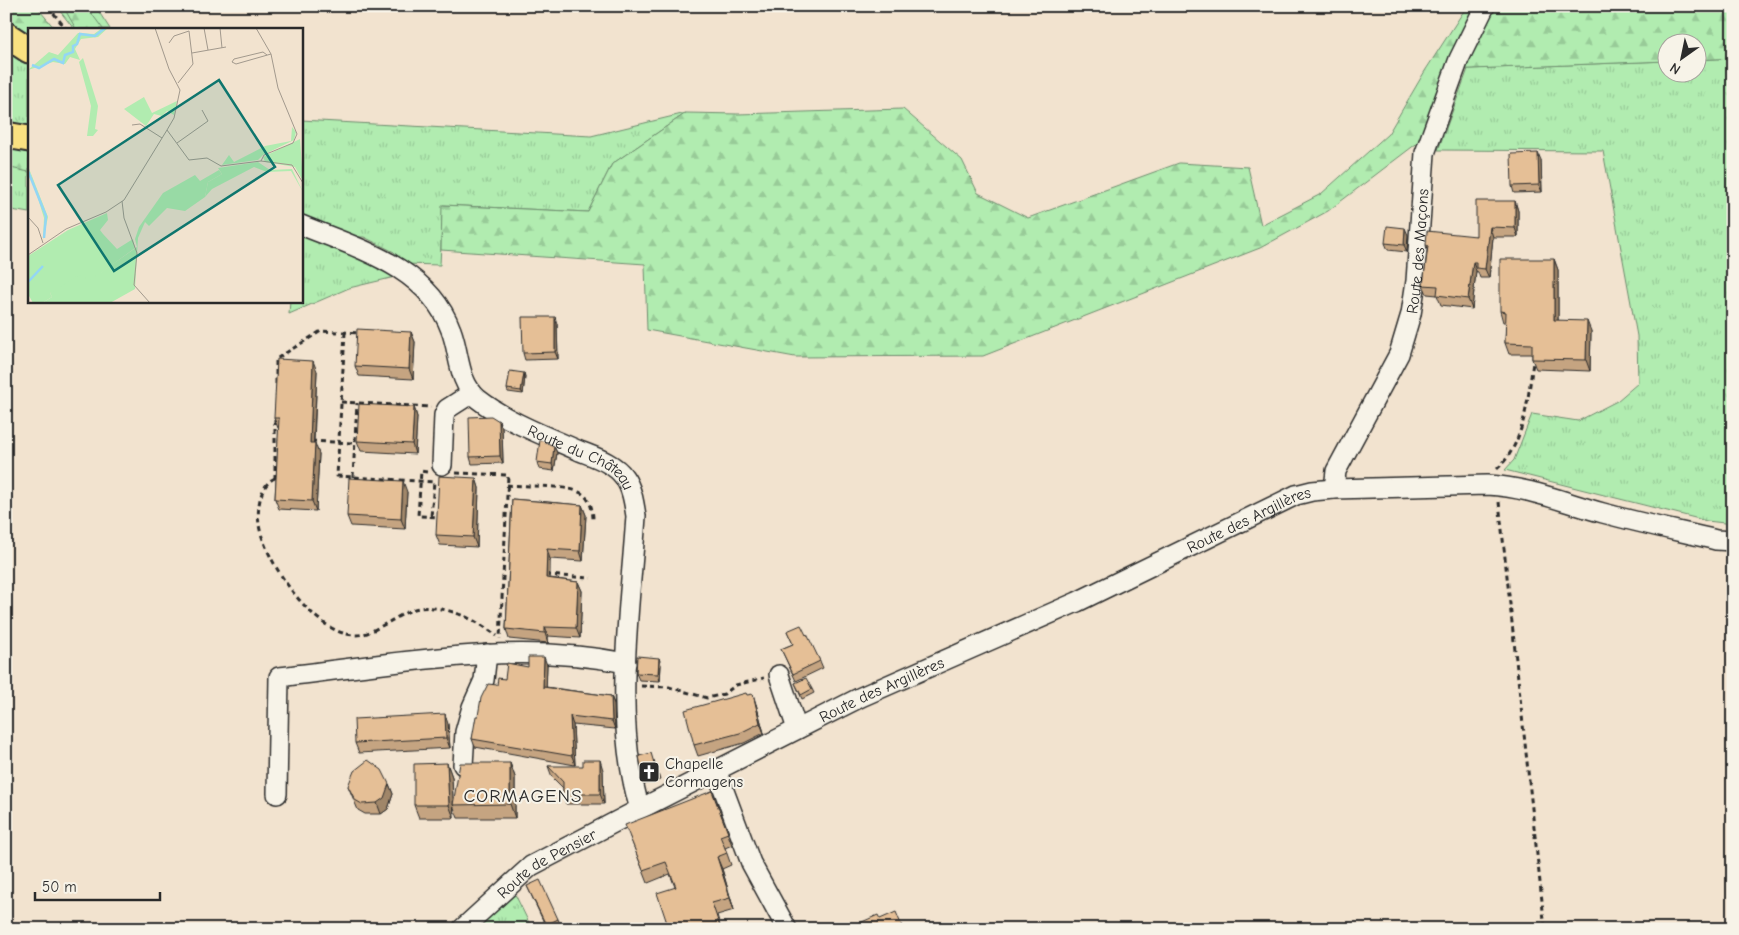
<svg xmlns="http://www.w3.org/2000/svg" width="1739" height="935" font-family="'Comic Neue',sans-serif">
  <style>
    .grass { fill: url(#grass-tufts); stroke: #6e8c6e }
    .forest { fill: url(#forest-firs); stroke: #6e8c6e }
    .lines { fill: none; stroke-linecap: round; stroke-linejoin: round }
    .minor-casing { stroke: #2b2b2b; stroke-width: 22 }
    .major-casing { stroke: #2b2b2b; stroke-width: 29 }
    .path { stroke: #2b2b2b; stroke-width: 3; stroke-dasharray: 5 4; stroke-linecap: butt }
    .minor { stroke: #f7f3e8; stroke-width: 19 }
    .major { stroke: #f9e181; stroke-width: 25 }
    .wall { fill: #c5a481; stroke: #2b2b2b }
    .shaded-wall { fill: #a08669; stroke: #2b2b2b }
    .building { fill: #e5bf96; stroke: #2b2b2b }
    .labels { text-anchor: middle; stroke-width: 4; stroke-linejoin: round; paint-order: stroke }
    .street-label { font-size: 16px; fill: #2b2b2b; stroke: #f7f3e8 }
    .poi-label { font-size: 16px; fill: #2b2b2b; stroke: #f7f3e8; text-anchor: start }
    .quarter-label { font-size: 19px; letter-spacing: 1px; fill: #2b2b2b; stroke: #f7f3e8 }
    .inset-river { fill: none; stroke: #93d6f5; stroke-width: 2.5 }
    .inset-road { fill: none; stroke: #a2998d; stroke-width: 1 }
    .view { fill: #0f766e; fill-opacity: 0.15; stroke: #0f766e; stroke-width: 2.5 }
    .inset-edge { fill: none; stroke: #2b2b2b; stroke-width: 2.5 }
  </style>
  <defs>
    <pattern id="grass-tufts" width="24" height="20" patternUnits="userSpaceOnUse" patternTransform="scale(1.25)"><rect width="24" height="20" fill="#b1ecb0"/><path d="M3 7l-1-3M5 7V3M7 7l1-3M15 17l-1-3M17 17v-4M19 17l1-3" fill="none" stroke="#98cb98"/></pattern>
    <pattern id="forest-firs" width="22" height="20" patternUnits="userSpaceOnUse" patternTransform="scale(1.25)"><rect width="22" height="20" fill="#b1ecb0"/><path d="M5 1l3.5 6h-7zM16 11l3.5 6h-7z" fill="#98cb98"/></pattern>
  </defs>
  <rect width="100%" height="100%" fill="#f2e3cf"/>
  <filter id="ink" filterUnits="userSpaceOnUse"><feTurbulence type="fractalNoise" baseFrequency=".02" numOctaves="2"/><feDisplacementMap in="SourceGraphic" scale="10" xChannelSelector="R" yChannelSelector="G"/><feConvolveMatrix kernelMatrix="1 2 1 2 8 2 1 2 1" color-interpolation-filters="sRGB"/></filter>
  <g filter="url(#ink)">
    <!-- grass -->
    <g class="grass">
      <path d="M56 6H95L110 29H74Z"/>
      <path d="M6 45 29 60V129L6 125Z"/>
      <path d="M1733 58V524L1707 521 1505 470 1514 460 1532 414 1578 421 1617 401 1638 383 1637 336 1603 151 1438 150 1468 69 1666 61V72H1696L1697 60Z"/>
      <path d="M686 113 612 164 588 212 443 205 440 265 404 264 394 252 364 237H352L301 217V120L591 136Z"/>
      <path d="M6 144 29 148V213L6 209Z"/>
      <path d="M301 232 368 260 395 277 349 288 289 314 290 301H301Z"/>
      <path d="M513 890 532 929H474Z"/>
    </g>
    <!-- forest -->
    <g class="forest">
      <path d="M6 6H36L55 29H29V34L6 18Z"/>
      <path d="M63 6H86L103 29H76Z"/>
      <path d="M1467 6H1733V58L1697 60 1696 42H1666V61L1448 70 1420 141 1328 211 1260 248 983 356 795 357 647 330 645 264 441 250 442 205 588 212 612 164 686 113 738 114 903 109 962 160 978 193 1028 218 1179 163 1248 167 1261 225 1321 194 1388 134 1425 71Z"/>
      <path d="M6 148 29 153V172L6 167Z"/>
    </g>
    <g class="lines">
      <!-- minor casing -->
      <g class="minor-casing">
        <g id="minor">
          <path id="s1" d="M301 225C357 248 428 267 451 330 460 353 457 381 478 399 506 421 543 435 575 449 591 456 614 462 624 477 632 488 634 503 636 516 630 610 612 718 640 809"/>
          <path d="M442 465 444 415 447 409 472 393"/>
          <path id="s2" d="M1334 489 1336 471 1399 354 1411 314 1416 281 1425 153 1459 59 1485 6"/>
          <path d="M779 675 797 729"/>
          <path d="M463 765 465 732 472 707 484 680 487 654"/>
          <path d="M717 772 751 863 787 929"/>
          <path d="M277 794 279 677C393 664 513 640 626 663"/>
          <path id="s3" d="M462 929 531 866 640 809 861 697 1077 602 1296 495 1312 491 1334 489 1487 485C1528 487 1563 502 1603 513 1640 523 1678 531 1716 540L1733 541"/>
        </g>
      </g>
      <!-- major casing -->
      <g class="major-casing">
        <g id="major">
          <path d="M6 35 29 50"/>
          <path d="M6 135 29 139"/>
        </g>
      </g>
      <!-- path -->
      <g class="path">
        <path d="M48 6 66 29"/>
        <path d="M345 332 337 476 434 482 431 517"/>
        <path d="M276 384V359L321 331 359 333"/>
        <path d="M341 402 431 407"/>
        <path d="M311 441 354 443"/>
        <path d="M1497 469C1525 444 1528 397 1533 362"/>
        <path d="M427 472 421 471 418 516 441 517"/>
        <path d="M456 473 508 475 500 639"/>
        <path d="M353 477 357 403"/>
        <path d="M275 478C259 485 257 510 259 525 265 561 314 634 354 635 366 636 379 627 389 622 398 617 410 609 420 608 447 605 477 620 497 636"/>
        <path d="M275 479V418"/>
        <path d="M507 485C526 487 565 484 581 493 590 498 593 510 593 520"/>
        <path d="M1499 502 1545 929"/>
        <path d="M546 575 591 578"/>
        <path d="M641 686 669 687 707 698 724 694 736 685 764 678"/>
      </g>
      <!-- minor -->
      <use href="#minor" class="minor"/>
      <!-- major -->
      <use href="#major" class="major"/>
    </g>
    <!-- wall -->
    <g class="wall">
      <path d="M1541 160 1542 192 1514 193 1512 186Z"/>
      <path d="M1515 201 1518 211V237H1493L1489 278H1480L1478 272 1476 271 1472 309 1441 305 1437 295 1427 294 1423 285 1427 250 1426 245 1476 236Z"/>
      <path d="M1408 235 1407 252 1388 250 1385 243Z"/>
      <path d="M1554 259 1558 270V320L1591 331 1590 371 1536 369 1532 359V354H1509L1505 343 1506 322H1503L1500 311Z"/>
      <path d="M557 324 558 359 525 360 523 353Z"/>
      <path d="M411 332 415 342 413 379 359 376 355 366Z"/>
      <path d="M317 371 314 443 319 454 316 511 279 509 275 499 279 428H278L274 418Z"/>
      <path d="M524 373 525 377 523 394 508 392 507 389Z"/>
      <path d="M414 407 417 417 415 454 361 451 357 441Z"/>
      <path d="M499 421 502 428 503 463 472 464 470 457Z"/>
      <path d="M554 446 557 453 554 471 539 469 537 462Z"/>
      <path d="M476 478 479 488 477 547 440 545 436 535Z"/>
      <path d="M407 492 405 529 351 526 347 516Z"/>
      <path d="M512 499 582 505 586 515 583 561 550 559V578L578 582 582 591 580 638 548 636V643L509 639 506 629Z"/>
      <path d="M787 631 806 635 820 661 823 668 796 681 781 649 793 644Z"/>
      <path d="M659 658 661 665 660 681 639 680 636 673Z"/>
      <path d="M547 665 546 687 611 696 614 704 615 729 573 725 575 765 475 747 472 739 478 716 497 685 505 679 528 667Z"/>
      <path d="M795 683 812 689 814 693 802 699Z"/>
      <path d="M756 704 764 733 744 743 698 756 694 745Z"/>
      <path d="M448 724 450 748 359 753 355 743Z"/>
      <path d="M654 760 660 780 645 784 643 777Z"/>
      <path d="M447 763 452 777 453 804 510 763 515 777V818H458L453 805 454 818H419L414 805Z"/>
      <path d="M548 766 603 770 604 804H566L563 794V788L552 777Z"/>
      <path d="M389 784 393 794 388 809 381 814H365L358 810 348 786Z"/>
      <path d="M712 791 732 845 725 848 731 865 722 869 734 910 717 915 721 929H669L675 887 670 874 648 883 630 837Z"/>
      <path d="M527 886 558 919 561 926 554 929H547Z"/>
    </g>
    <!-- shaded-wall -->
    <g class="shaded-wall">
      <path d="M1538 153 1541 160 1542 192 1539 185Z"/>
      <path d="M1515 201 1518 211V237L1515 228Z"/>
      <path d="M1490 227 1493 237 1489 278 1485 269Z"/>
      <path d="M1405 228 1408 235 1407 252 1404 245Z"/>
      <path d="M1554 259 1558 270V330L1554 320Z"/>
      <path d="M1473 262 1476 271 1472 309 1468 299Z"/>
      <path d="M555 317 557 324 558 359 555 352Z"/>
      <path d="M1587 321 1591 331 1590 371 1586 360Z"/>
      <path d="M411 332 415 342 413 379 409 369Z"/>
      <path d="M313 361 317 371 313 453 310 443Z"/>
      <path d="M524 373 525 377 523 394 521 391Z"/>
      <path d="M414 407 417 417 415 454 412 444Z"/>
      <path d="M499 421 502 428 503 463 500 456Z"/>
      <path d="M315 443 319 454 316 511 312 501Z"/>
      <path d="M554 446 557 453 554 471 552 464Z"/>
      <path d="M476 478 479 488 477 547 473 537Z"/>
      <path d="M403 481 407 492 405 529 401 519Z"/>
      <path d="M582 505 586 515 583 561 580 551Z"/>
      <path d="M547 549 550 559 549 587 546 578Z"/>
      <path d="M578 582 582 591 580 638 576 628Z"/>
      <path d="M545 627 548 636V643L545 633Z"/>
      <path d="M544 657 547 665 546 695 543 687Z"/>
      <path d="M659 658 661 665 660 681 658 674Z"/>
      <path d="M753 694 756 704 764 733 760 723Z"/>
      <path d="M611 696 614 704 615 729 612 721Z"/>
      <path d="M445 714 448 724 450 748 446 738Z"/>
      <path d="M570 716 573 725 575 765 572 756Z"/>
      <path d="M600 760 603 770 604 804 600 794Z"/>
      <path d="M447 763 452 777 454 818 449 805Z"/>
      <path d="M510 763 515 777V818L510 804Z"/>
      <path d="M389 784 393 794 388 809 381 814 377 803Z"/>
      <path d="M717 857 722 869 734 910 730 898Z"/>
    </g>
    <!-- building -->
    <g class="building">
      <path d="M1538 153 1539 185 1512 186 1511 154Z"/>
      <path d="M1476 201H1515V228L1490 227 1485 269 1476 268V262H1473L1468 299 1437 295 1438 286 1423 285 1428 246 1426 245 1427 231 1476 236Z"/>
      <path d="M1387 226 1405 228 1404 245 1385 243Z"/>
      <path d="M1500 259H1554V320L1587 321 1586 360 1532 359V344L1505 343 1506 312 1500 311Z"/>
      <path d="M522 317H555V352L523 353Z"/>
      <path d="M357 329 411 332 409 369 355 366Z"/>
      <path d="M277 359 313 361 310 443H315L312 501 275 499 279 418H274Z"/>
      <path d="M510 371 524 373 521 391 507 389Z"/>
      <path d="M359 404 414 407 412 444 357 441Z"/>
      <path d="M491 416 499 421 500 456 470 457 469 417Z"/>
      <path d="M540 440 554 446 552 464 537 462Z"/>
      <path d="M439 476 476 478 473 537 436 535Z"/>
      <path d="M349 478 403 481 401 519 347 516Z"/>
      <path d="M512 499 582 505 580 551 547 549 546 578 578 582 576 628 545 627V633L506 629Z"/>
      <path d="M801 625 806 635 807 634 820 661 793 674 781 649 793 644 787 631Z"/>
      <path d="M637 656 659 658 658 674 636 673Z"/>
      <path d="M528 657H544L543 687 611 696 612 721 570 716 572 756 472 739 476 716H478L481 698 488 684 497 685 498 678 505 679 507 663 528 667Z"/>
      <path d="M806 678 812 689 801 695 795 683Z"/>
      <path d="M746 693 747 695 753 694 760 723 740 733 694 745 685 710Z"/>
      <path d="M445 714 446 738 355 743 354 719Z"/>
      <path d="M651 753 657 773 643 777 639 756Z"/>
      <path d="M368 760 382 770 389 784 384 798 377 803 362 804 355 800 348 786 354 771Z"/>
      <path d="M583 760H600V794H563V782L548 766H583Z"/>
      <path d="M447 763 449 805H414V764Z"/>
      <path d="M460 763H510V804L453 805Z"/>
      <path d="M712 791 728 833 720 836 727 853 717 857 730 898 712 903 720 927 715 929H669L657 893 676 887 666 862 643 870 625 825Z"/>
      <path d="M540 880 558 919 546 925 527 886Z"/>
      <path d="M896 912 903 929H854L856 928 855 925 878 915 880 919Z"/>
    </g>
  </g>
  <!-- icons -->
  <defs>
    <g id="church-square" transform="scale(1.125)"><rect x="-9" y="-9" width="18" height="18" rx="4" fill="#2b2b2b" stroke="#f7f3e8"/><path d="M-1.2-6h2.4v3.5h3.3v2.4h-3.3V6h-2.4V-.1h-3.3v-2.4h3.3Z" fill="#fff"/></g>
  </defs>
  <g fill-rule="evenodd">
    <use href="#church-square" x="649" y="772"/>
  </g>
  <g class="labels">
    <!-- street labels -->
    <g class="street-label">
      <text dy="6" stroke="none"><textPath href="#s2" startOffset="256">Route des Maçons</textPath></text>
      <text dy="6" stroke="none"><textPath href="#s1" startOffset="384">Route du Château</textPath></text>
      <text dy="6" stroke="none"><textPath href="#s3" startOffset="891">Route des Argillères</textPath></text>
      <text dy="6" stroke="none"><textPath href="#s3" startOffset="486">Route des Argillères</textPath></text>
      <text dy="6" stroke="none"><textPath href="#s3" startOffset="108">Route de Pensier</textPath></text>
    </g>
    <!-- poi labels -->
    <g class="poi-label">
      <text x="665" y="769">Chapelle<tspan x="665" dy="18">Cormagens</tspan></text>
    </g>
    <!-- quarter labels -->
    <g class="quarter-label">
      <text x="523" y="802">CORMAGENS</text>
    </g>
  </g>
  <!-- overview -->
  <g transform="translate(28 28)">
    <rect width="275" height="275" fill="#f2e3cf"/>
    <path d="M55 30 70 78 67 101 70 102 65 108H59L63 78 51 34ZM116 69 124 85 149 73 146 87 139 83 134 88 126 86 118 98 96 81ZM264 99 268 104 266 112 235 127 230 132 194 137 201 127 206 134 237 118 263 113ZM272 111 275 153 267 139 237 134 235 129ZM230 134 242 142 264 141 275 164 263 143 239 144 226 139 184 161 177 169 180 154 194 146 190 140ZM0 138 20 189 15 212 16 190ZM79 185 80 192 72 202 75 206 89 221 105 211 107 220 62 253 22 265 24 269 14 275H5L0 266V228L40 202Z" fill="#b1ecb0"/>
    <path d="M74 0H80L70 9 53 11 47 21 52 32 42 29 37 36 25 34 0 42 21 24 30 27 50 5 66 6ZM191 142 194 146 180 154 177 169 157 183 139 180 121 198 117 194 110 210 107 261 82 275H14L24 269 22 265 51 247 62 252 109 219 107 211 111 199 135 165 167 147 172 153Z" fill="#b1ecb0"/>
    <path class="inset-river" d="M4 37 11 40 26 31 35 35 37 27 45 24V18L49 16 52 6 67 8 77 0M0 143 18 188 16 210M0 254 15 238"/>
    <path class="inset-road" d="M176 0 180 22M192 0 194 20M228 0 243 26 250 60 269 106 265 115 236 127 233 133 264 137 275 155M141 15 146 8 161 3 165 36 150 55M164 25 198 19M239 27 235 24 206 31 204 34 208 36 243 26M104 97 112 96 134 110M139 102 161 132 179 130 193 138 233 133M149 115 180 93 174 82M94 173 96 190 109 225 106 257 122 275M0 189 10 200 15 215M0 227 38 201 78 184 96 172 139 102 146 90 152 62 141 41 127 0"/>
    <path class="view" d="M191 52 247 139 86 243 30 157Z"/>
    <rect width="275" height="275" class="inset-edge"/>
  </g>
  <!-- margin -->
  <rect width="1739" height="935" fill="none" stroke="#f7f3e8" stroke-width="25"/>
  <rect x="12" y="12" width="1714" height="910" fill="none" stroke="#2b2b2b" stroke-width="2" filter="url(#ink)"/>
  <!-- north arrow -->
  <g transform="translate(1682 58) rotate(213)"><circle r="24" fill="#f7f3e8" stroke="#a5a39c"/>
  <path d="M0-4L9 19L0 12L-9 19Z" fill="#2b2b2b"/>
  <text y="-8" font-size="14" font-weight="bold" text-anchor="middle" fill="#2b2b2b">N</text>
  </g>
  <!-- scale -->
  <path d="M35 892v8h125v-8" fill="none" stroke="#2b2b2b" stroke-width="2.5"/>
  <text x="42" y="892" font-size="15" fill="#2b2b2b" stroke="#f7f3e8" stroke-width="4" paint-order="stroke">50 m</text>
</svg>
